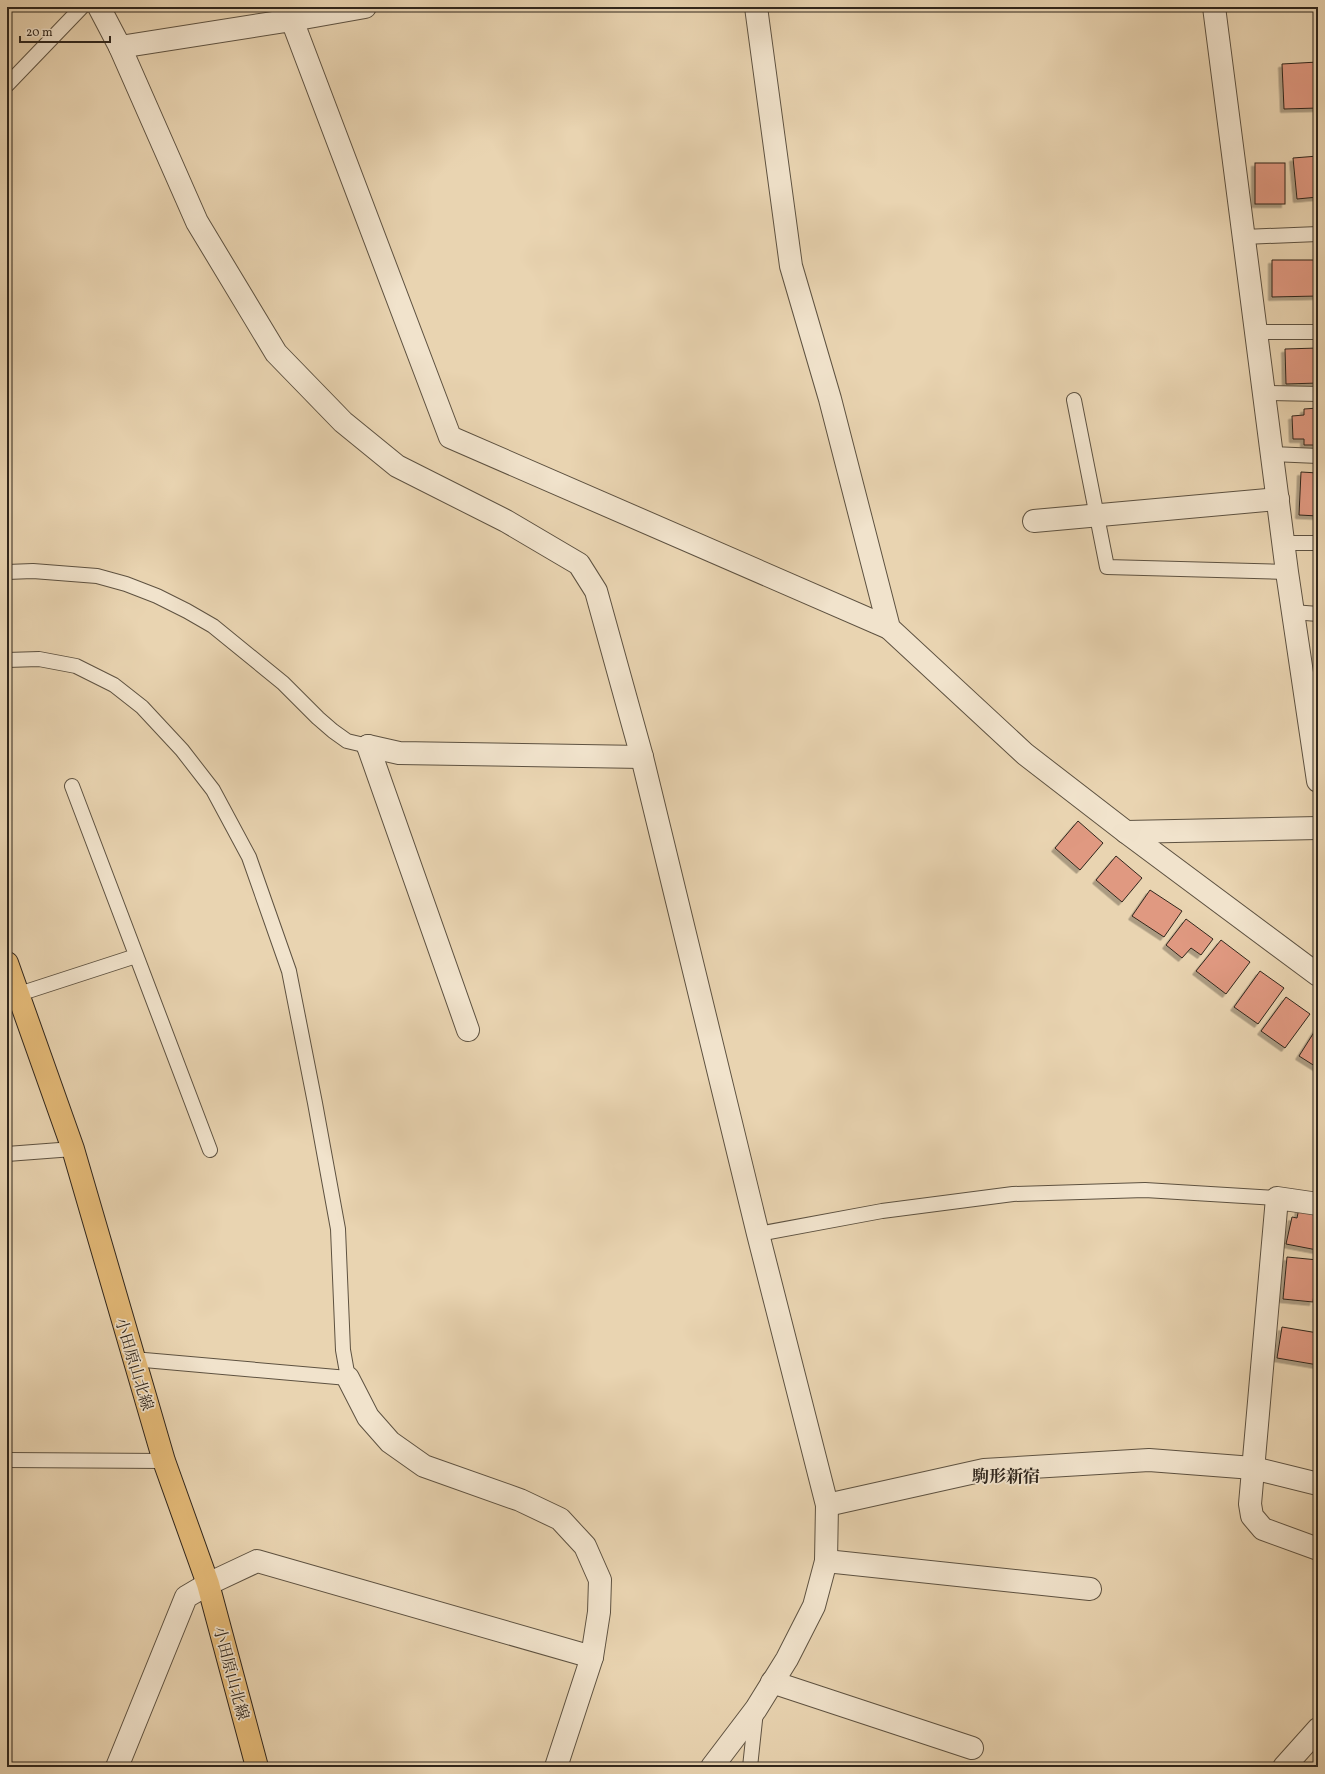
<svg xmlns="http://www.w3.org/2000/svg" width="1325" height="1774" font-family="Vollkorn,'Noto Serif JP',serif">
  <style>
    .building { fill: #e09981; stroke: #30261c; filter: url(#shadow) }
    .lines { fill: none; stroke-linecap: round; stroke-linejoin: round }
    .lane-casing { stroke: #5e5241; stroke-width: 16 }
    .street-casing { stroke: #5e5241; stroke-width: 24 }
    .primary-casing { stroke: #30261c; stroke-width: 24 }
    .lane { stroke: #f1e3cc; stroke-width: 14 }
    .street { stroke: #f1e3cc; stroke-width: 22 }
    .primary { stroke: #e4ba78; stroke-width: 22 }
    .labels { text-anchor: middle; stroke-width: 3.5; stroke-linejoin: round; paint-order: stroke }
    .street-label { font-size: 16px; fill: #30261c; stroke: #f1e3cc }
    .neighbourhood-label { font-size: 17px; font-weight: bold; fill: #30261c; stroke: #f1e3cc }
  </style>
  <defs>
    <filter id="shadow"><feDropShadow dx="-3.5" dy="3.5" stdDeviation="0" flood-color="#0004"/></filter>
  </defs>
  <rect width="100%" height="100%" fill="#e9d4b1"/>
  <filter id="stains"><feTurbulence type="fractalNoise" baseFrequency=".005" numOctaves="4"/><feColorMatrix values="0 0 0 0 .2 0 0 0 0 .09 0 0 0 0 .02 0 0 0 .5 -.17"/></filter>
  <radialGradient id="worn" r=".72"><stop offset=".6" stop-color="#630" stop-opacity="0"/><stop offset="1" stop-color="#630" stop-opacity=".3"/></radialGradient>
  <!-- building -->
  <g class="building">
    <path d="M1318 62V108L1284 109 1282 64Z"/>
    <path d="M1318 156V197L1297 199 1293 158Z"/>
    <rect x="1255" y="163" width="30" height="41"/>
    <path d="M1272 260H1318V296L1272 297Z"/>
    <path d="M1318 348V383L1286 384 1285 349Z"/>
    <path d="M1318 408V445H1304V439H1293L1292 416 1304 415V409Z"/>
    <path d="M1301 472 1318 473V516L1299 515Z"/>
    <path d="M1078 821 1103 843 1080 870 1055 848Z"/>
    <path d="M1116 856 1142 878 1122 902 1096 880Z"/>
    <path d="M1150 890 1182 911 1164 937 1132 916Z"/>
    <path d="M1186 919 1213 939 1201 955 1191 948 1182 958 1166 945Z"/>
    <path d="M1221 940 1250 962 1226 994 1196 971Z"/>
    <path d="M1260 971 1284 988 1258 1024 1234 1007Z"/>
    <path d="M1286 997 1310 1014 1285 1048 1261 1031Z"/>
    <path d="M1318 1026V1068L1299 1056Z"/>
    <path d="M1299 1208 1318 1212 1317 1250 1286 1244 1292 1217 1297 1218Z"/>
    <path d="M1287 1257 1318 1260 1313 1302 1283 1299Z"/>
    <path d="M1282 1327 1318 1333V1365L1277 1358Z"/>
  </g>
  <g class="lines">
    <!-- lane casing -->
    <g class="lane-casing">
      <g id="lane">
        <path d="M7 85 82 7"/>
        <path d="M1244 237 1318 234"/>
        <path d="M1256 332H1318"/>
        <path d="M1264 393 1318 394"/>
        <path d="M1074 400 1107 567 1287 572"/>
        <path d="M1272 454 1318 456"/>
        <path d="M1284 543H1318"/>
        <path d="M7 572 33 571 97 576 126 584 157 596 187 611 213 626 283 683 318 718 333 731 347 741 368 746"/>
        <path d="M1293 612 1318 614"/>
        <path d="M7 660 39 659 76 666 114 685 142 707 182 750 213 790 249 857 289 971 315 1103 338 1229 343 1350 348 1378 133 1359"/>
        <path d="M72 786 210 1150"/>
        <path d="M19 994 136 956"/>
        <path d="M7 1154 73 1149"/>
        <path d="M758 1234 882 1211 1013 1194 1145 1190 1277 1198"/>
        <path d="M7 1460 164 1461"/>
        <path d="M750 1767 756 1711"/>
      </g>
    </g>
    <!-- street casing -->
    <g class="street-casing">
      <g id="street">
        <path d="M99 7 120 47 197 222 276 353 343 422 397 466 506 521 579 564 596 591 642 757 758 1234 827 1505 826 1561 814 1606 787 1659 756 1709 712 1767"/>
        <path d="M287 7 292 20 365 7"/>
        <path d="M756 7 791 266 830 399 889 628 1025 754 1126 832 1318 975"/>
        <path d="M1214 7 1287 572 1318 781"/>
        <path d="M120 47 292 20 450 437 889 628"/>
        <path d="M1034 521 1278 499"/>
        <path d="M368 746 468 1030"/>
        <path d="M368 746 399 753 642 757"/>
        <path d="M1126 832 1318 828"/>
        <path d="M1318 1204 1277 1198 1250 1504 1252 1516 1263 1529 1318 1549"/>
        <path d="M348 1378 368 1417 390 1442 424 1466 520 1500 560 1519 585 1546 600 1580 599 1612 592 1657 556 1767"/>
        <path d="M827 1505 984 1470 1149 1460 1253 1468 1318 1484"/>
        <path d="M826 1561 1090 1589"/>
        <path d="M772 1682 972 1748"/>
        <path d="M117 1767 186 1597 208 1584 257 1561 592 1657"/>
        <path d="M1284 1767 1318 1729"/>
      </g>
    </g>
    <!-- primary casing -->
    <g class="primary-casing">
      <path id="primary" d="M7 963 73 1149 164 1461 208 1584 257 1767"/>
    </g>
    <!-- lane -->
    <use href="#lane" class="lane"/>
    <!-- street -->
    <use href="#street" class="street"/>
    <!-- primary -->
    <use href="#primary" class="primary"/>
  </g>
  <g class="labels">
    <!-- street labels -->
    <g class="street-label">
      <text transform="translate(135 1364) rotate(73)" y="6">小田原山北線</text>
      <text transform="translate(232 1673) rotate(75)" y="6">小田原山北線</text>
    </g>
    <!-- neighbourhood labels -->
    <g class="neighbourhood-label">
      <text x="1006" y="1482">駒形新宿</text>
    </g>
  </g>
  <!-- margin -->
  <rect width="1325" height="1774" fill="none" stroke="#e9d4b1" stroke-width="24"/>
  <rect x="8" y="8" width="1309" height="1758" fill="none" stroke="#30261c" stroke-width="2"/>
  <rect x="12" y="12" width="1301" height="1750" fill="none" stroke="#30261c"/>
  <!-- scale -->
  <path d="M20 36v6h90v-6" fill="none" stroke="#30261c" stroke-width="2"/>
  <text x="26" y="36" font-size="12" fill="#30261c" stroke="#f1e3cc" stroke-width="3" paint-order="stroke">20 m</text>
  <rect width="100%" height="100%" filter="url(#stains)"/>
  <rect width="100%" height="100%" fill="url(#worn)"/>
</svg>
